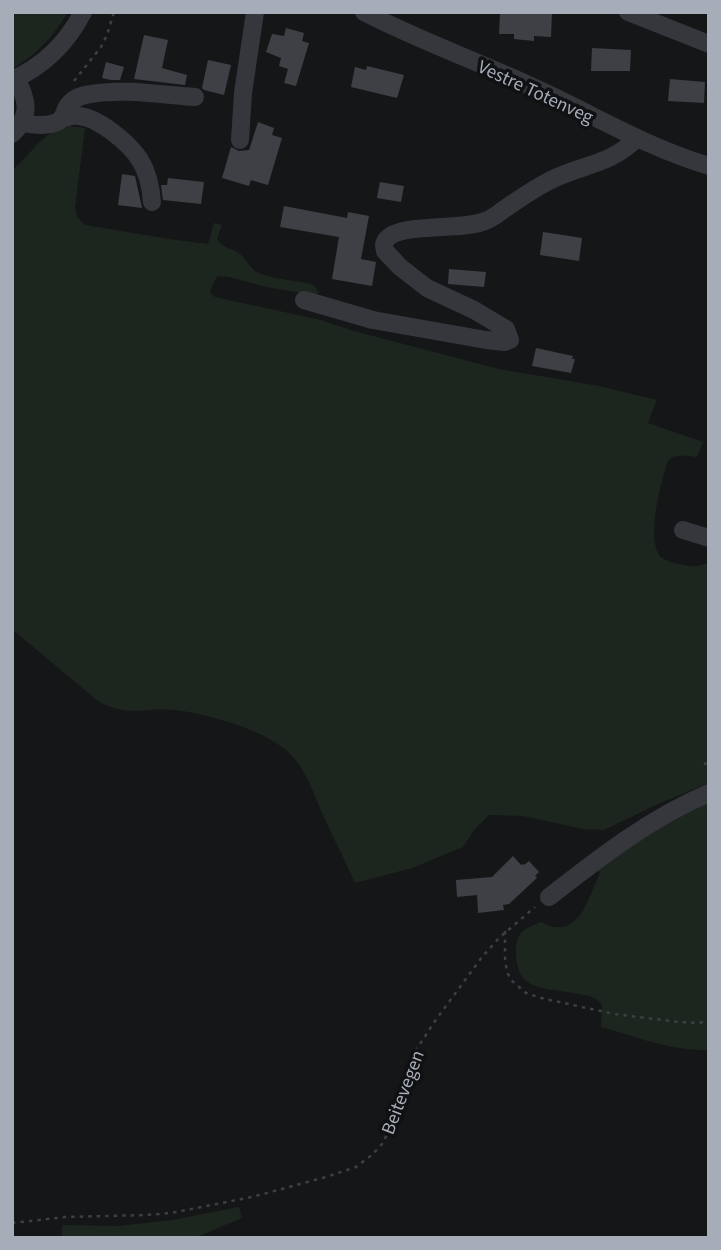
<svg xmlns="http://www.w3.org/2000/svg" width="721" height="1250" font-family="'Source Sans 3',sans-serif">
  <style>
    .green { fill: #1d261e }
    .building { fill: #3f4045 }
    .lines { fill: none; stroke-linecap: round; stroke-linejoin: round }
    .path { stroke: #3c3f44; stroke-width: 2.5; stroke-dasharray: 3.5 5; stroke-linecap: butt }
    .minor { stroke: #36373d; stroke-width: 18 }
    .labels { text-anchor: middle; stroke-width: 7; stroke-linejoin: round; paint-order: stroke }
    .street-label { font-size: 19px; fill: #a6adb9; stroke: #101113 }
  </style>
  <rect width="100%" height="100%" fill="#151618"/>
  <!-- green -->
  <g class="green">
    <path d="M12 12H68C51 39 39 52 12 69Z"/>
    <path d="M68 126 85 128 75 208 77 217 85 225 169 239 208 244 214 223 222 225 217 239C225 250 231 247 240 254 247 259 249 267 255 271 265 278 298 281 311 284L316 288 319 293 314 295 266 287 229 277 218 276 214 281 210 292 215 297 321 320 354 331 499 369 599 386 657 400 648 423 703 442 697 457C686 456 675 453 668 461 661 480 645 541 661 557 667 562 685 566 692 566 697 567 704 564 709 563V783L660 803 604 830 583 829 523 816 489 815 475 829 463 847 412 868 355 883C345 860 333 838 323 815 314 795 304 764 286 750 258 728 211 715 176 710 144 706 131 719 98 701L12 629V170C34 153 38 134 68 126Z"/>
    <path d="M709 800V1050C671 1051 637 1037 601 1027L602 1005C599 1002 597 999 594 998 590 995 583 995 578 994 546 987 516 993 516 952 516 931 524 929 541 922 579 942 587 900 600 873L596 867 616 853Z"/>
    <path d="M239 1207 242 1218 194 1238H62V1225L119 1226 172 1220Z"/>
  </g>
  <!-- building -->
  <g class="building">
    <path d="M508 12H552L551 37 534 36V41L514 39V34H499L500 14H508Z"/>
    <path d="M286 28 304 33 302 41 309 43 296 86 284 83 288 69 279 66 281 58 266 52 272 34 284 36Z"/>
    <path d="M144 35 168 40 162 68 187 75 185 85 134 79Z"/>
    <path d="M592 48 631 50 630 71H591Z"/>
    <path d="M208 60 231 65 224 95 204 90 202 88Z"/>
    <path d="M106 62 124 67 120 80H111L102 78Z"/>
    <path d="M367 66 404 75 397 98 351 87 355 67 366 70Z"/>
    <path d="M670 79 705 82 704 103 668 101Z"/>
    <path d="M258 122 274 128 272 135 282 138 268 185 251 180 249 186 222 178 231 147 239 151 249 150Z"/>
    <path d="M122 174 135 176 142 208 118 205Z"/>
    <path d="M168 178 204 182 201 204 163 200 161 185H167Z"/>
    <path d="M380 182 404 186 401 202 377 198Z"/>
    <path d="M284 206 347 218 348 212 369 216 361 259 376 262 372 286 332 279 339 237 280 227Z"/>
    <path d="M543 232 582 238 579 261 540 255Z"/>
    <path d="M449 269 486 272 484 287 448 284Z"/>
    <path d="M536 348 573 356 572 359H575L571 373 532 366Z"/>
    <path d="M513 856 521 865 523 864 524 865 529 861 539 872 535 876 537 878 509 904 503 905 504 910 478 913 477 895 457 897 456 880 492 877Z"/>
  </g>
  <g class="lines">
    <!-- path -->
    <g class="path">
      <path d="M74 81 101 47 107 35 114 12"/>
      <path d="M704 764 709 763"/>
      <path d="M505 931V958L507 972 511 980 526 993 541 998 614 1014 679 1022 698 1023 709 1021"/>
      <path d="M12 1223 66 1217 146 1215 171 1213 252 1197 326 1177 356 1167 373 1154 382 1144 390 1129 401 1105 411 1063 416 1050 435 1021 482 957 499 938 535 907"/>
    </g>
    <!-- minor -->
    <g class="minor">
      <path d="M364 12C420 41 480 62 537 89 596 116 646 147 709 166"/>
      <path d="M628 12 709 44"/>
      <path d="M12 80C44 66 67 43 83 12"/>
      <path d="M63 118C68 117 73 115 79 116 99 118 129 143 140 160 148 173 151 188 152 202"/>
      <path d="M22 123C33 125 49 127 59 121 65 117 64 111 67 107 72 99 82 95 91 94 121 88 163 95 195 97"/>
      <path d="M12 134C31 116 28 100 16 79"/>
      <path d="M240 140 243 93 255 12"/>
      <path d="M304 300 373 320 486 340 505 342 510 340 506 329 474 310 427 288 400 267 385 251C384 246 383 245 386 240 398 222 463 231 485 221 492 219 498 214 503 210 518 200 533 189 549 181 581 164 609 166 636 139"/>
      <path d="M683 530 709 538"/>
      <path d="M549 897C599 858 650 818 709 793"/>
    </g>
  </g>
  <g class="labels">
    <!-- street labels -->
    <g class="street-label">
      <text transform="translate(536 91) rotate(25)" y="7">Vestre Totenveg</text>
      <text transform="translate(402 1092) rotate(-69)" y="7">Beitevegen</text>
    </g>
  </g>
  <!-- border -->
  <rect width="721" height="1250" fill="none" stroke="#a6adb9" stroke-width="28"/>
</svg>
